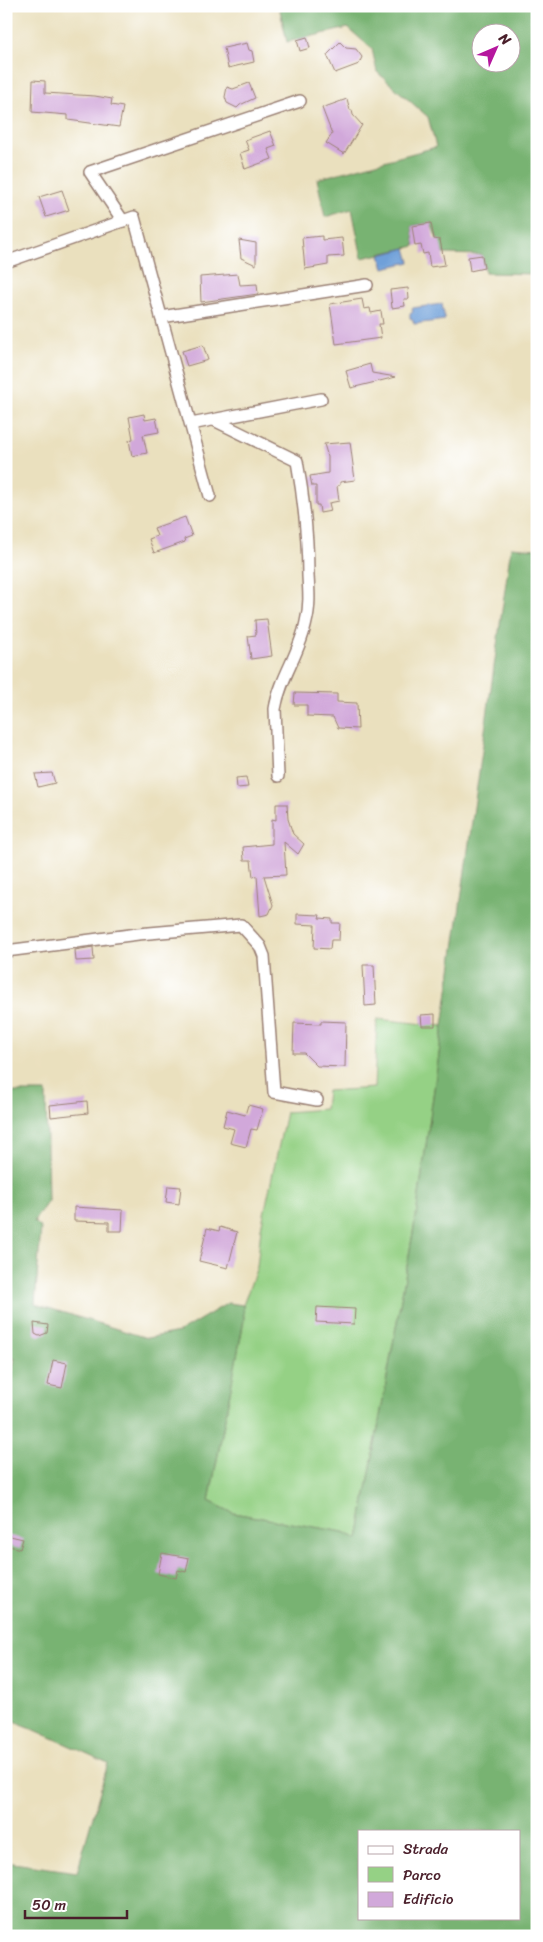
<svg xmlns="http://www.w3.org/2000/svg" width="543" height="1942" font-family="Sriracha,sans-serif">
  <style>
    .green { fill: #95d185; stroke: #707858 }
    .forest { fill: #78b372; stroke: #61694e; fill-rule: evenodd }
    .water { fill: #70a0d9; stroke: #5d6082 }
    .building { fill: #d1a8da }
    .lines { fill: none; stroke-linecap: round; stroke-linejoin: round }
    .street-casing { stroke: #9a8074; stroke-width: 14 }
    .street { stroke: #fff; stroke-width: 11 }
  </style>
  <rect width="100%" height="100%" fill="#fff"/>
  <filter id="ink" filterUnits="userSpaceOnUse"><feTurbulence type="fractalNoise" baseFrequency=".02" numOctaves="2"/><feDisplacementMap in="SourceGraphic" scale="10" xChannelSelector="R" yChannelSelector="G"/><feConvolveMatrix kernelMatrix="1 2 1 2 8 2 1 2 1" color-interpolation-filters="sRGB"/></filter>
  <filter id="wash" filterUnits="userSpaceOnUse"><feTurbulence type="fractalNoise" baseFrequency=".0096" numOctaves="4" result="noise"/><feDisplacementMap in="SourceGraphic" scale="20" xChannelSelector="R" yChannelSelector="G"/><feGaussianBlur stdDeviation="1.12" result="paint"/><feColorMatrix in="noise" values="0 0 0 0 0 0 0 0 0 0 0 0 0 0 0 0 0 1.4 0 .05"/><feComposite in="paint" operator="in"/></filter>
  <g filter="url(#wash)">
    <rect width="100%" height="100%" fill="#eae0be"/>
    <!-- green -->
    <path class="green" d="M377 1019 443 1026 416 1216 358 1539 343 1532 233 1513 209 1501 244 1320 243 1305 257 1267 261 1228 286 1112 325 1109 327 1091 374 1088Z"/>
    <!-- forest -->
    <g class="forest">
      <path d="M279 6H537V274L485 273 482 255 443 254 431 223 412 226 415 246 362 258 352 209 325 217 317 179 436 147 428 117 377 72 372 49 348 28 287 42ZM480 32H510V62H480Z"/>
      <path d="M511 547 537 549V1936H6V1862L77 1872 108 1763 6 1717V1399L15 1358 6 1363V1092H46L48 1201 34 1221 41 1228 35 1304 147 1338 179 1332 228 1303 243 1305 244 1320 209 1501 233 1513 343 1532 358 1539 416 1216ZM359 1831H519V1918H359Z"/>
    </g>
    <!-- water -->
    <g class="water">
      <path d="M406 248 410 262 384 268 380 255Z"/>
      <path d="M442 304 445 320 414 324 413 320 410 318V314L413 312 412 308Z"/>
    </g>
    <g id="blocks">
      <!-- building -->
      <g class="building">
        <path d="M307 37 310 48 300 51 297 40Z"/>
        <path d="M340 42 346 48 356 49 362 57 359 64 335 73 327 55Z"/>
        <path d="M247 43 249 50 252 51 254 62 228 68 224 48Z"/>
        <path d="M33 80 45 81V93L95 96 112 99 111 105 123 107 119 127 68 120V115L32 112Z"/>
        <path d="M249 83 255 98 240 105 237 108 227 103 225 97 227 87 233 89Z"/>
        <path d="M347 99 350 110H352L353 115 362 125 344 154 326 143 332 134 322 108Z"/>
        <path d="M270 131 276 146 268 149 272 159 245 169 240 153 249 150 245 140Z"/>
        <path d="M62 190 69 210 46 217 39 197Z"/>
        <path d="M431 223 434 239 440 240 445 265 430 267 428 253 423 254 421 245 415 246 412 226Z"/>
        <path d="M322 236V240L342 238 344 256 328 257V265L305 269 302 238Z"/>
        <path d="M239 240 256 243V265L241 258Z"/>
        <path d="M482 255 484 268 470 271 468 257Z"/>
        <path d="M238 274 240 285 257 284 258 294 201 302 200 277Z"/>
        <path d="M408 288 409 299H404L405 306 392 308 390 290Z"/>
        <path d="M362 299 364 309 370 308 371 313 381 311 383 324H379L381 338 336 344 330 304Z"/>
        <path d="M203 345 208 360 187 366 182 351Z"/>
        <path d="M370 364 372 373 396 377 351 388 346 371Z"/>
        <path d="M144 414 145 420 156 418 159 432 143 435 147 453 132 456 129 440 133 439 129 417Z"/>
        <path d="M350 442 355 480 340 482V485L337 486 339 501 329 503 331 511 320 513 319 505H316V486H312L310 476 328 473V457L324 444Z"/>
        <path d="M185 517 192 536 184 539 185 542 154 553 149 539 157 536 154 528Z"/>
        <path d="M267 619 272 656 251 659 248 636 256 635 255 620Z"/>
        <path d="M295 693 337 694V702L357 703 358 729 338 728 333 717 307 716V705H294Z"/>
        <path d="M52 773 55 783 38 787 35 774Z"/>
        <path d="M246 777 248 787 237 788 236 778Z"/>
        <path d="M276 804H287L288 819 293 834 304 844 298 854 284 842 286 875 264 876 273 905 269 914 260 916 257 876 253 877 251 860H244L243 847 272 844V819L276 820Z"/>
        <path d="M297 914 320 915 319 918 332 919V923H340L339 940H331L330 949 314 948 315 925 297 924Z"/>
        <path d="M93 947 94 960 76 961 75 950Z"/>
        <path d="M363 965H374L376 1005 365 1006Z"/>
        <path d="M435 1014V1026H422L421 1015Z"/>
        <path d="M321 1021 346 1022 345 1067 317 1066 304 1053H293L294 1023 321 1024Z"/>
        <path d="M87 1101 88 1113 51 1117 50 1105Z"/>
        <path d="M248 1105 263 1109 257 1130 251 1129 246 1147 230 1143 234 1129 223 1126 227 1110 245 1115Z"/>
        <path d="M168 1186 181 1187 179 1204 166 1202Z"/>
        <path d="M74 1207 123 1210 122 1231H109V1222L74 1221Z"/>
        <path d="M220 1227 237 1232 228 1268 199 1261 207 1228 219 1231Z"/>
        <path d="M317 1307 355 1309 354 1324 316 1322Z"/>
        <path d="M34 1323 48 1325 47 1333 39 1336 35 1334Z"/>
        <path d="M53 1360 67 1363 62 1388 48 1385Z"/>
        <path d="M6 1535 23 1539 20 1549 6 1545Z"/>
        <path d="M162 1553 189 1558 186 1572 178 1570 176 1578 158 1574Z"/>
      </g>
    </g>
  </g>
  <g filter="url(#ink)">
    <use href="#blocks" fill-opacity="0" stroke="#9a8074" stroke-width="1"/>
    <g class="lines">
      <!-- street casing -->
      <g class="street-casing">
        <g id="street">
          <path d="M123 221 90 172 300 101"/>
          <path d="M6 262 134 217 210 496"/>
          <path d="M161 317 367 285"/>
          <path d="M214 420 297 461C304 500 308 537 308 576 309 592 310 607 306 622 300 653 280 678 275 709L278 776"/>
          <path d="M191 424 321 399"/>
          <path d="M6 951 138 934 241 925 260 946 264 956 274 1092 317 1100"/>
        </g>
      </g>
      <!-- street -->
      <use href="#street" class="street"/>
    </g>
  </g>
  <!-- margin -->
  <rect width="543" height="1942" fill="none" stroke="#fff" stroke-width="25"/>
  <!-- legend -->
  <rect x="358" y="1830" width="162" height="90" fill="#ffffff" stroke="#b7a5aa"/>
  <rect x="368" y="1846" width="25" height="8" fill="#ffffff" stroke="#b7a5aa"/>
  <text x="403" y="1854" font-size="15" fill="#4a1f2b">Strada</text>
  <rect x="368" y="1867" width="25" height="15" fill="#95d185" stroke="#b7a5aa"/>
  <text x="403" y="1880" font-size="15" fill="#4a1f2b">Parco</text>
  <rect x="368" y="1892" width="25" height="15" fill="#d1a8da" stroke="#b7a5aa"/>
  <text x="403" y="1904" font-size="15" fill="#4a1f2b">Edificio</text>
  <!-- north arrow -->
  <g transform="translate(496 48) rotate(45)"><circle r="24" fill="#ffffff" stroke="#b7a5aa"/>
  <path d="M0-4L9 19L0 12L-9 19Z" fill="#b5179e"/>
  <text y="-8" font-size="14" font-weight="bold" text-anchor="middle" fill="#4a1f2b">N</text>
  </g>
  <!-- scale -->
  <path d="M25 1910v8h102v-8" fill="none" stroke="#4a1f2b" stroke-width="2.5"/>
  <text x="32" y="1910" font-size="15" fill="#4a1f2b" stroke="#ffffff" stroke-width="4" paint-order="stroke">50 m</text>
</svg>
